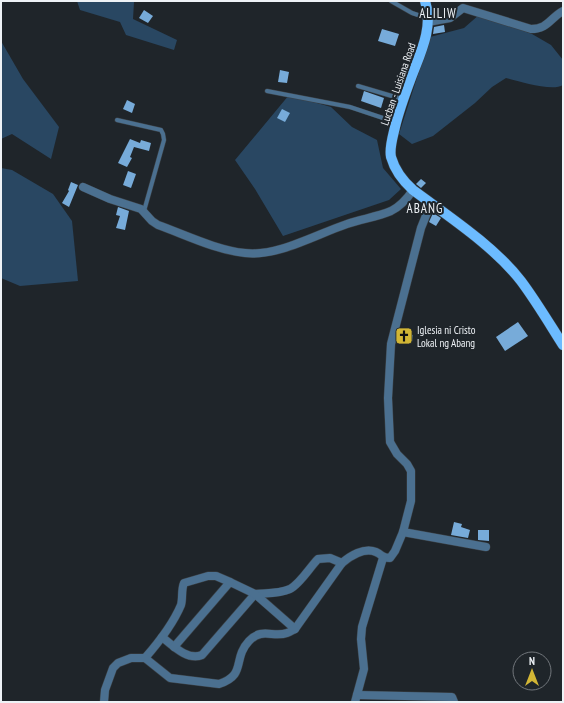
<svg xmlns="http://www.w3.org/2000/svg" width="564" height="703" font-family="'PT Sans Narrow',sans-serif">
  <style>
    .green { fill: #294762 }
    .building { fill: #77abd9 }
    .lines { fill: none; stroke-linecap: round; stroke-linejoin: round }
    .service-casing { stroke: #3c4247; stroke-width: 5 }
    .minor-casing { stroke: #3c4247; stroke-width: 9 }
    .primary-casing { stroke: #3c4247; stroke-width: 11 }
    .service { stroke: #4b7090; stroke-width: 4 }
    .minor { stroke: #4b7090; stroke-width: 8 }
    .primary { stroke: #6cbbff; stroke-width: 10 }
    .labels { text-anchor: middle; stroke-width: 4; stroke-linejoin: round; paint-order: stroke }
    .street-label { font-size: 11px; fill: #eef2f6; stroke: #1f252a }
    .poi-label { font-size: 11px; fill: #eef2f6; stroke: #1f252a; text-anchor: start }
    .quarter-label { font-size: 13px; letter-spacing: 1px; fill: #eef2f6; stroke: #1f252a }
  </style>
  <rect width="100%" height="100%" fill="#1f252a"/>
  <!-- green -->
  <g class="green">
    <path d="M77 1 134 2 133 19 177 40 174 50 126 35 120 22 80 10Z"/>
    <path d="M480 14 532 34 551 45 563 60V85C552 92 519 81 506 78L492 87 475 103 433 136 412 144 399 134 430 37 464 28Z"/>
    <path d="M1 41 23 79 59 127 51 159 12 134 1 139Z"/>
    <path d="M289 95 331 107 352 127 377 140 383 168 401 189 389 200 283 236 255 189 235 160Z"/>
    <path d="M1 168 12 170 53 194 72 221 78 281 20 286 1 278Z"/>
  </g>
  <!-- building -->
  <g class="building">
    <path d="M144 10 153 16 148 23 139 18Z"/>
    <path d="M444 25 445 32 433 34 434 27Z"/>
    <path d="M382 29 399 34 395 46 378 41Z"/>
    <path d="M280 70 289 72 287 83 278 82Z"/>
    <path d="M364 91 384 98 381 108 361 101Z"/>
    <path d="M127 100 135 104 132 113 123 109Z"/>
    <path d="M282 109 290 113 285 122 277 118Z"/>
    <path d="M130 139 140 143 141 140 151 143 149 151 134 147 130 157 132 158 127 167 118 163Z"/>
    <path d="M128 171 136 174 131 188 123 185Z"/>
    <path d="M421 179 426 183 421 188 416 184Z"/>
    <path d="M71 182 78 185 69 207 62 203 69 191 68 190Z"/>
    <path d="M118 207 129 211 125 230 116 228 120 216 116 215Z"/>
    <path d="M433 213 441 218 436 226 429 222Z"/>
    <path d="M518 322 528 336 505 351 496 337Z"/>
    <path d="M400 332 413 335 412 342 398 338Z"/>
    <path d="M454 522 462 524 461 527 470 530 468 538 451 535Z"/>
    <path d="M478 530H489V541L478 540Z"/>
  </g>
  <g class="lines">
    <!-- service casing -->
    <g class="service-casing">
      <g id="service">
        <path d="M391 1 412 13 427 18"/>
        <path d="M358 86 402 99"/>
        <path d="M267 91 350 107 395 122"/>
        <path d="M117 120 161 130 163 134 164 140 144 211"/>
      </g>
    </g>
    <!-- minor casing -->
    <g class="minor-casing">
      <g id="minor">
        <path d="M428 22 450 18 463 8 531 29C548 29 550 18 563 11"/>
        <path d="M83 187 110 199 141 209 152 221 158 225C186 235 216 250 245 253 277 257 317 234 347 224 361 219 377 217 391 211 401 206 407 199 413 190"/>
        <path d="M403 532 486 547"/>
        <path d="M162 637C173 646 188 661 202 655L255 594C266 593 279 594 290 589 300 584 310 567 318 559L330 558 342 563"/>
        <path d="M174 647 230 582 255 594 295 629"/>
        <path d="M145 658C159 642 173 624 181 605 183 598 181 590 184 583L208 576H216L230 582"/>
        <path d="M357 695 452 697 454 702"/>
        <path d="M104 702 105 690 113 668 118 663 131 658H145L170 678 219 684C247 675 232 659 249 641 262 627 273 638 287 633 290 632 293 630 295 629L342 563C350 556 364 547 376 552 383 555 381 558 390 558L395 551 403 532 411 501V471L407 464 397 454 390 442 388 398 391 344 421 228 431 203"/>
        <path d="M355 702 364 669 361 639 362 627 383 558"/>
      </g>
    </g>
    <!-- primary casing -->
    <g class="primary-casing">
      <path id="primary" d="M425 1C434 27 420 54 411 78 405 94 399 110 395 127 393 136 389 148 391 157 395 171 403 181 413 190 448 216 494 246 521 281 536 301 549 323 563 345"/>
    </g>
    <!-- service -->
    <use href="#service" class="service"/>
    <!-- minor -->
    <use href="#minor" class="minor"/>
    <!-- primary -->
    <use href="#primary" class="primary"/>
  </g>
  <!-- icons -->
  <defs>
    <g id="church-square" transform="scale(0.9)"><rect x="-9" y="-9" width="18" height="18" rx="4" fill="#d2b635" stroke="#1f252a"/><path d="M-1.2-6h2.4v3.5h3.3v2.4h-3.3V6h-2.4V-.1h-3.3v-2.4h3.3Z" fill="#111"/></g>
  </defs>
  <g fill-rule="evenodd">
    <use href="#church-square" x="404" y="336"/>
  </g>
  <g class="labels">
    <!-- street labels -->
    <g class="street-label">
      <text transform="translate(398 84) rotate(-71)" y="4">Lucban - Luisiana Road</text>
    </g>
    <!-- poi labels -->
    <g class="poi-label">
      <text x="417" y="334">Iglesia ni Cristo<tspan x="417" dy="13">Lokal ng Abang</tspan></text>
    </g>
    <!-- quarter labels -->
    <g class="quarter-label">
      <text x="438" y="18">ALILIW</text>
      <text x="425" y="213">ABANG</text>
    </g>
  </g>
  <!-- border -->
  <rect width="564" height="703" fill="none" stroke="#eef2f6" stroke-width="4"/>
  <!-- north arrow -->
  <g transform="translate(532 671)"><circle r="19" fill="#1f252a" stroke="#72777c"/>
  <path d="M0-3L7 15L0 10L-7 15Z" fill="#d2b635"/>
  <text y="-6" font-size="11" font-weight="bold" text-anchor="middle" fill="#eef2f6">N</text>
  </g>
</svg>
